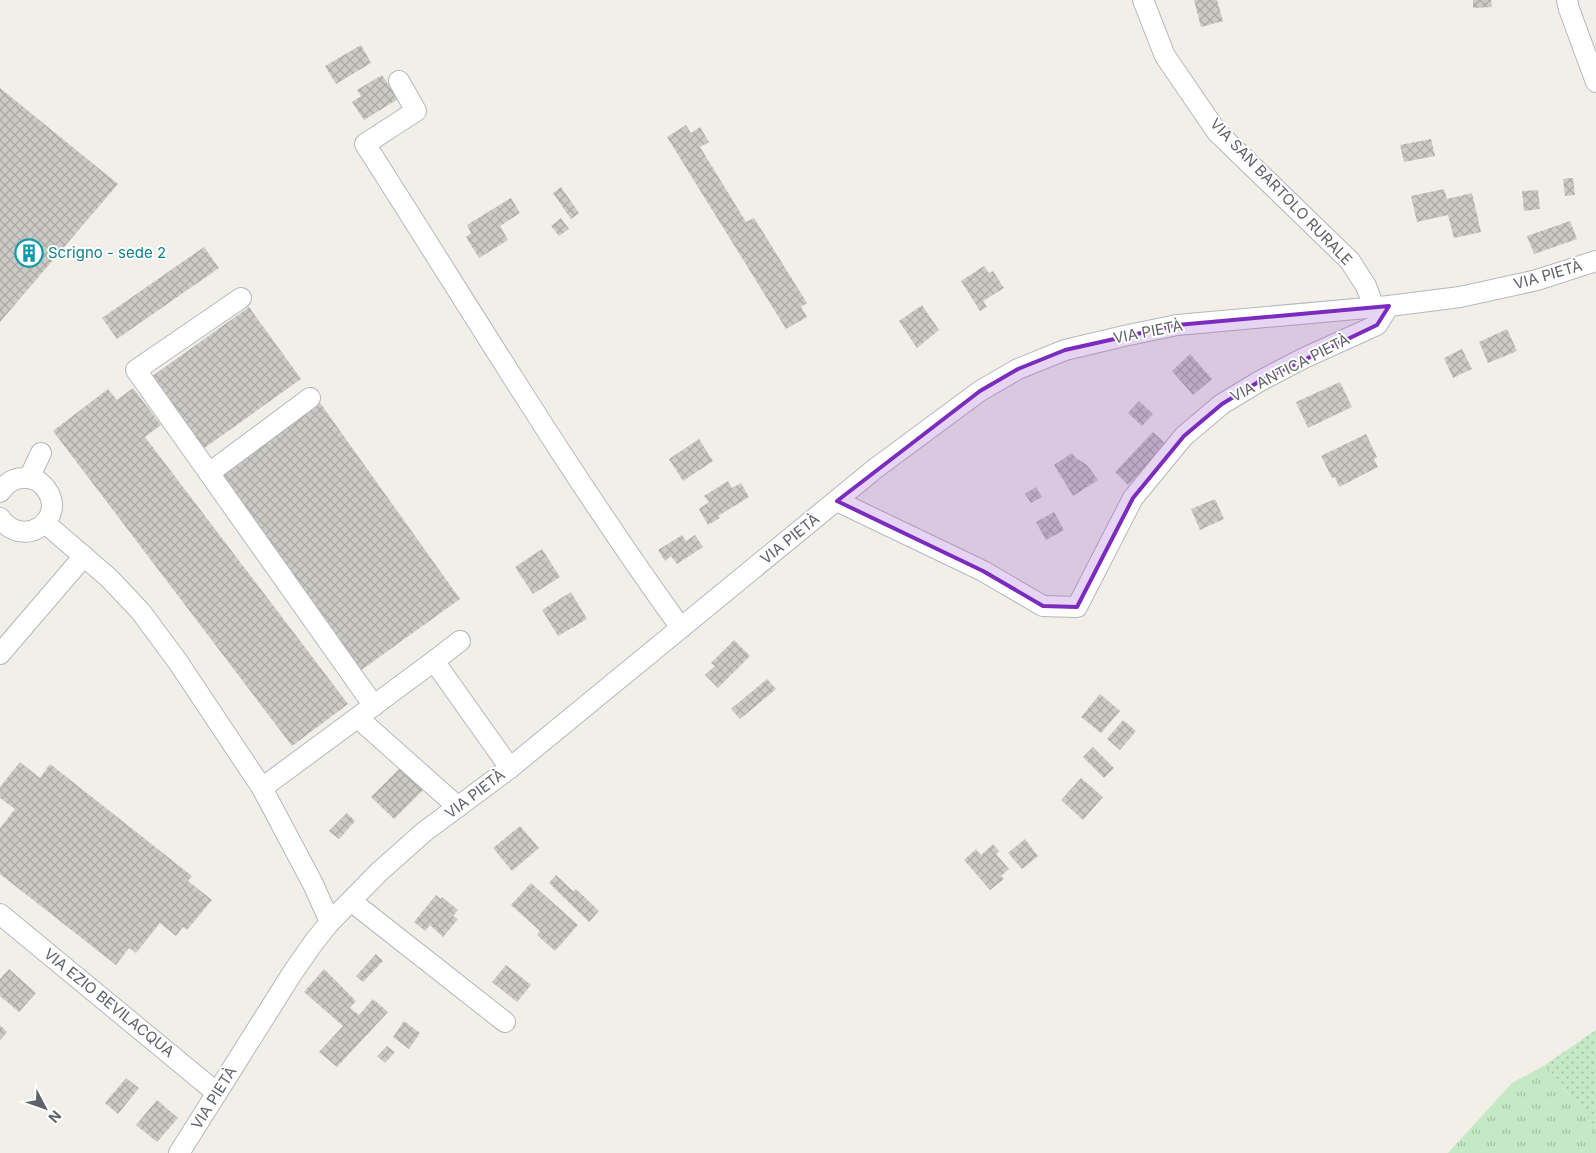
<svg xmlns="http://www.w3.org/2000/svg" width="1596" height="1153" font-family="Inter,sans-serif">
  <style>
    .grass { fill: url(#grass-tufts) }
    .park { fill: url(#park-dots) }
    .building { fill: url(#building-cross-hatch) }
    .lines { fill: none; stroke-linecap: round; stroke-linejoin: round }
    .minor-casing { stroke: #b5b8bc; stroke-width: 22 }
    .minor { stroke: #fff; stroke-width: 20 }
    .marked { fill: #7b2cbf; fill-opacity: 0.2; stroke: #7b2cbf; stroke-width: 4; stroke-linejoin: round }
    .labels { text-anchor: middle; stroke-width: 4; stroke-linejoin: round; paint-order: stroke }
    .street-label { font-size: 15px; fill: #5f6368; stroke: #fff }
    .culture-label { font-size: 15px; fill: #0d838f; stroke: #fff; text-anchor: start }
  </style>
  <defs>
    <pattern id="grass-tufts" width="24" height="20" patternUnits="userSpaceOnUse" patternTransform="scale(1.25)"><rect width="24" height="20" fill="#c5e8c5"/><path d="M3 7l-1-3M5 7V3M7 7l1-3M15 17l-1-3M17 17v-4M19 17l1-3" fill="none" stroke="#a3c0a4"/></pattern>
    <pattern id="park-dots" width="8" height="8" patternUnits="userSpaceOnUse" patternTransform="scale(1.25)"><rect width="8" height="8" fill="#c5e8c5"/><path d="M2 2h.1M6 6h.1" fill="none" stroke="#a3c0a4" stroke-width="1.8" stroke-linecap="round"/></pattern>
    <pattern id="building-cross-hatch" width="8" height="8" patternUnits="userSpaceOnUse" patternTransform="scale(1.25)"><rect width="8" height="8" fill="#cccac5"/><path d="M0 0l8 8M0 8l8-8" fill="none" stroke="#a9a8a4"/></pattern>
  </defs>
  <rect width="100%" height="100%" fill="#f1efe8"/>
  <!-- grass -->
  <path class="grass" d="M1545 1065 1596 1128V1153H1448L1512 1083Z"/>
  <!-- park -->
  <path class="park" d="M1596 1030V1128L1545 1065Z"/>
  <!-- building -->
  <g class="building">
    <path d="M1194 0H1217L1223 21 1201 27Z"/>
    <path d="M1473 0H1491L1492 7 1473 8Z"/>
    <path d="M361 45 371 63 336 84 325 66Z"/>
    <path d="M382 75 398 99 364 120 352 102 361 96 357 90Z"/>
    <path d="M0 88 118 184 0 322Z"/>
    <path d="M686 125 691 133 700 127 709 142 700 147 746 222 754 218 807 303 801 307 807 317 786 329 667 137Z"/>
    <path d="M1431 139 1435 156 1404 162 1400 145Z"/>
    <path d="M1573 178 1575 195 1565 196 1563 179Z"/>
    <path d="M561 187 579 213 571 219 553 193Z"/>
    <path d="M1444 189 1447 199 1472 193 1481 232 1454 238 1448 215 1417 222 1411 196Z"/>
    <path d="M1538 190 1540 209 1524 211 1522 191Z"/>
    <path d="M511 198 520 213 500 226 508 240 479 258 466 237 471 233 467 225Z"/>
    <path d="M561 218 569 229 559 236 551 226Z"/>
    <path d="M1570 221 1577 239 1534 254 1527 236Z"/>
    <path d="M204 247 219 268 117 339 102 318Z"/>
    <path d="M984 266 989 273 993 271 1004 288 983 301 987 307 980 311 961 281Z"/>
    <path d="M922 305 939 330 917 348 899 321Z"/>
    <path d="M249 307 301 379 203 449 151 377Z"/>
    <path d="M1507 329 1517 351 1488 363 1479 342Z"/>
    <path d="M1462 349 1472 369 1453 378 1444 358Z"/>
    <path d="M1190 354 1212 379 1193 395 1172 371Z"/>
    <path d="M1340 382 1352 407 1308 428 1296 402Z"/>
    <path d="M133 388 161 425 145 437 348 704 292 746 53 431 108 389 117 400Z"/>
    <path d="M318 400 460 599 360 671 218 471Z"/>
    <path d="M1139 401 1153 414 1142 426 1128 413Z"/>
    <path d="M1153 432 1167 445 1128 485 1115 472Z"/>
    <path d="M1366 434 1377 457 1374 459 1378 467 1339 487 1335 477 1332 478 1321 456Z"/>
    <path d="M699 439 713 461 683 481 669 459Z"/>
    <path d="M1072 453 1076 458 1087 465 1098 480 1073 496 1054 465Z"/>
    <path d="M728 481 732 488 741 483 749 497 718 516 720 518 708 525 699 509 709 502 704 496Z"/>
    <path d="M1036 487 1042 497 1031 503 1025 494Z"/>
    <path d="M1215 499 1224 519 1200 530 1191 509Z"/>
    <path d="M1054 512 1064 530 1046 540 1036 522Z"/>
    <path d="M682 535 686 541 695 535 703 547 677 564 671 556 665 561 658 550Z"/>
    <path d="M542 549 560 577 533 594 515 567Z"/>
    <path d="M571 592 587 619 558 636 542 610Z"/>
    <path d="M734 640 750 656 718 688 705 675 715 666 711 663Z"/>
    <path d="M767 679 776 689 740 719 731 709Z"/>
    <path d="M1100 694 1120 711 1101 733 1081 717Z"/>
    <path d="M1123 720 1136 731 1120 750 1107 739Z"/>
    <path d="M1093 747 1114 768 1104 778 1083 757Z"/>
    <path d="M20 762 40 778 50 764 192 876 188 881 212 900 187 930 183 927 176 936 160 923 136 953 129 948 116 965 0 874V828L15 809 0 798V787Z"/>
    <path d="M401 767 424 789 394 819 371 797Z"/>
    <path d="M1081 778 1103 797 1083 820 1061 800Z"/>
    <path d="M347 813 355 821 339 839 329 831Z"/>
    <path d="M520 826 539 848 512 871 493 848Z"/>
    <path d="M1025 839 1038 856 1022 869 1008 853Z"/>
    <path d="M993 844 999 851 996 854 1009 869 1001 876 1004 879 990 890 964 860 976 849 981 855Z"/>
    <path d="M556 875 573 891 576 889 599 911 589 922 549 883Z"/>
    <path d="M531 883 578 925 555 951 537 935 540 931 511 905Z"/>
    <path d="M436 895 441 899 442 897 458 910 453 916 458 919 443 937 430 925 425 931 414 922Z"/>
    <path d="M376 954 383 961 363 982 356 976Z"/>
    <path d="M506 965 531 985 517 1002 492 982Z"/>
    <path d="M9 969 36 993 19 1012 0 996V979Z"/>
    <path d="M324 969 356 1001 350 1008 359 1015 373 999 388 1012 337 1067 319 1052 343 1026 304 992Z"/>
    <path d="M404 1021 420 1033 409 1049 393 1037Z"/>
    <path d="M0 1025 7 1032 0 1040Z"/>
    <path d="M387 1046 395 1052 385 1063 377 1056Z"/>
    <path d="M126 1078 139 1088 118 1114 105 1103Z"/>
    <path d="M157 1100 178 1118 157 1142 136 1125Z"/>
  </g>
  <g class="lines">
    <!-- minor casing -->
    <g class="minor-casing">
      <g id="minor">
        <path d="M1143 0 1165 56 1217 132 1350 261 1366 286 1374 307"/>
        <path d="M1567 0 1569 9 1596 82"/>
        <path d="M399 81 416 111 365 144C469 306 568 472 681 628"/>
        <path d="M310 398 209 473 374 706"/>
        <path d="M209 473 136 370 241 298"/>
        <path d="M29 478 41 453"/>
        <path d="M0 492C6 483 14 477 26 478 34 478 41 482 46 489 68 518 24 551 0 518"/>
        <path d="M837 501 983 571 1043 606 1077 607 1133 498 1184 436 1222 404 1260 381 1304 358 1377 325 1389 306"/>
        <path d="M45 523 109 578 141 612 178 662 262 788 313 884 330 922"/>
        <path d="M0 654 84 556"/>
        <path d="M434 661 460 641"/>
        <path d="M358 718 458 807"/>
        <path d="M262 788 434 661 510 768"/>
        <path d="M351 901 505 1022"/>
        <path d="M0 914 217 1093"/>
        <path d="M179 1153 293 972 314 942 330 922 379 872 424 832 510 768 876 468 980 391 1018 369 1065 350 1124 336 1177 325 1389 306 1460 297 1537 280 1596 261"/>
      </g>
    </g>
    <!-- minor -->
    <use href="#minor" class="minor"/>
  </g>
  <!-- marked area -->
  <path class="marked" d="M1389 306 1377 325 1260 381 1222 404 1184 436 1133 498 1077 607 1043 606 983 571 837 501 980 391 1018 369 1065 350 1177 325Z"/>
  <!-- icons -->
  <defs>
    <g id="building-ring" transform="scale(1.4375)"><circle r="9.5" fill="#fff" stroke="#0f9aa8" stroke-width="1.5"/><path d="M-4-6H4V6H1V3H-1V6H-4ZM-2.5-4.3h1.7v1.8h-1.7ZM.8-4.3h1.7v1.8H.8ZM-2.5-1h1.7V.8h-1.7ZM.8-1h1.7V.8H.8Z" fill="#0f9aa8"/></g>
  </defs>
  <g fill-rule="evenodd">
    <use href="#building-ring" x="29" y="253"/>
  </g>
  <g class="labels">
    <!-- street labels -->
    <g class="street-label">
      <text transform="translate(1281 192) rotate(46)" y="5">VIA SAN BARTOLO RURALE</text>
      <text transform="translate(1548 275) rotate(-16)" y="5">VIA PIETÀ</text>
      <text transform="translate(1148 332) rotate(-11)" y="5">VIA PIETÀ</text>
      <text transform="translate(1290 368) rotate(-27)" y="5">VIA ANTICA PIETÀ</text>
      <text transform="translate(790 539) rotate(-39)" y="5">VIA PIETÀ</text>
      <text transform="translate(475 794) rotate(-37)" y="5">VIA PIETÀ</text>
      <text transform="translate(109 1003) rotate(39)" y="5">VIA EZIO BEVILACQUA</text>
      <text transform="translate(214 1098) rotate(-58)" y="5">VIA PIETÀ</text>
    </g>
    <!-- culture labels -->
    <g class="culture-label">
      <text x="48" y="258">Scrigno - sede 2</text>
    </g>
  </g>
  <!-- north arrow -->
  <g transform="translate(45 1108) rotate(131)" stroke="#ffffff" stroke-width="4" paint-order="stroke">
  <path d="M0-4L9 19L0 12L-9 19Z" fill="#5f6368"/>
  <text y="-8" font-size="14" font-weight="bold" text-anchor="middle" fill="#5f6368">N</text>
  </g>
</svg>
